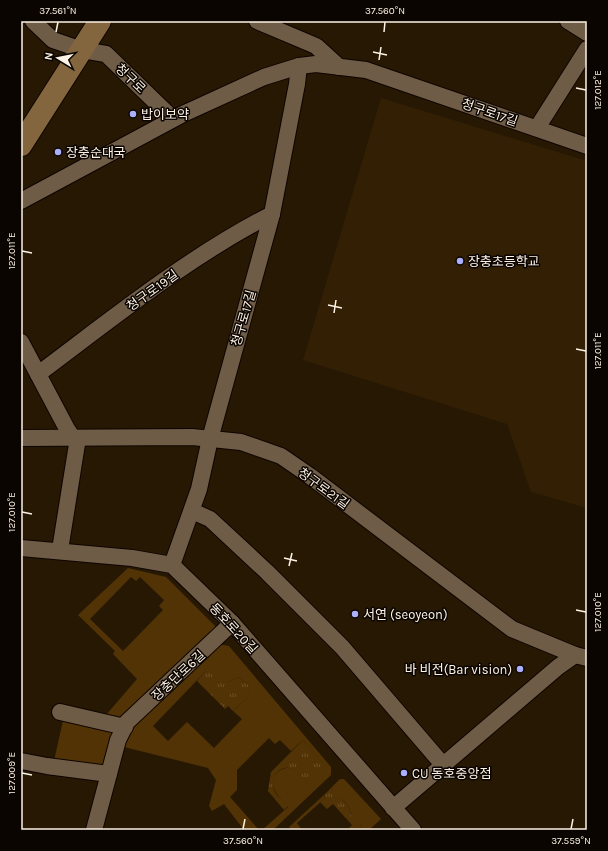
<svg xmlns="http://www.w3.org/2000/svg" width="608" height="851" font-family="Karla,'Noto Sans KR',sans-serif">
  <style>
    .built { fill: #331f04 }
    .grass { fill: url(#grass-tufts) }
    .garden { fill: #513305; fill-rule: evenodd }
    .lines { fill: none; stroke-linecap: round; stroke-linejoin: round }
    .street-casing { stroke: #0f0400; stroke-width: 18 }
    .secondary-casing { stroke: #0f0400; stroke-width: 24 }
    .street { stroke: #6e5c46; stroke-width: 16 }
    .secondary { stroke: #83663e; stroke-width: 22 }
    .ticks { fill: none; stroke: #fcf2e5; stroke-width: 1.5 }
    .poi-dot { fill: #acaffb; stroke: #0b0501; stroke-width: 1.5 }
    .labels { text-anchor: middle; stroke-width: 3; stroke-linejoin: round; paint-order: stroke }
    .street-label { font-size: 13px; fill: #fcf2e5; stroke: #0b0501 }
    .poi-label { font-size: 13px; fill: #fcf2e5; stroke: #0b0501; text-anchor: start }
    .neatline { fill: none; stroke: #fcf2e5; stroke-width: 1.5 }
    .ticks-label { font-size: 10px; text-anchor: middle; fill: #fcf2e5 }
  </style>
  <defs>
    <pattern id="grass-tufts" width="24" height="20" patternUnits="userSpaceOnUse"><rect width="24" height="20" fill="#513305"/><path d="M3 7l-1-3M5 7V3M7 7l1-3M15 17l-1-3M17 17v-4M19 17l1-3" fill="none" stroke="#6b5129"/></pattern>
  </defs>
  <rect width="100%" height="100%" fill="#271804"/>
  <!-- built -->
  <path class="built" d="M381 98 587 161V508L531 492 507 424 303 360Z"/>
  <!-- grass -->
  <g class="grass">
    <path d="M206 671H210L227 683 238 677 249 685 251 688 248 697 233 711 228 706 225 709 197 681Z"/>
    <path d="M303 740 327 767 309 784C303 778 297 770 289 768 277 766 270 780 274 790 276 796 284 801 288 806L284 810 268 791 271 772Z"/>
    <path d="M331 788C335 799 351 801 350 814L360 823 362 830H350L348 829 352 825 333 804 327 809 320 802 324 799 325 794Z"/>
  </g>
  <!-- garden -->
  <g class="garden">
    <path d="M128 568 166 577 216 627 125 720 106 715 137 679 113 654 115 651 78 615ZM131 577 136 581 140 577 164 600 159 606 163 610 123 651 90 619Z"/>
    <path d="M218 644 229 646 331 767V775L273 830H262L288 807C283 801 277 796 274 789 269 779 278 767 289 768 297 769 303 778 309 783L326 767 303 740 291 751 280 740 275 744 269 738 237 770V790L230 797 259 830H244L224 804 212 811 209 806 216 780 208 768 124 747 126 735ZM206 671H210L219 683H227L238 677 249 685 250 688 248 697 233 711 242 719 214 748 187 722 168 741 153 726Z"/>
    <path d="M64 716 119 728 107 769 54 761Z"/>
    <path d="M340 779H344L381 819 369 830H362L360 823C347 821 353 814 348 806 343 797 336 801 331 788Z"/>
    <path d="M325 794 324 799 297 823 302 830H292L289 827Z"/>
  </g>
  <g class="lines">
    <!-- street casing -->
    <g class="street-casing">
      <g id="street">
        <path d="M33 21 53 40 82 50 106 54 173 119"/>
        <path d="M257 21 316 46 339 67"/>
        <path d="M568 21 587 33"/>
        <path d="M537 128 587 49"/>
        <path d="M21 201 183 114 264 77 299 66 316 64 366 70 587 146"/>
        <path d="M21 342 67 429 77 444 60 550"/>
        <path d="M38 374C113 318 188 257 272 214"/>
        <path d="M21 438 192 437 241 442 281 456 310 476 512 629 575 655 587 658"/>
        <path d="M192 511 210 519 267 572 342 647 444 766"/>
        <path d="M21 548 132 558 172 565 232 623 413 830"/>
        <path d="M172 565 199 489 210 439 272 214 297 84 299 66"/>
        <path d="M60 712 125 727"/>
        <path d="M21 761 47 766 109 774"/>
        <path d="M393 808 558 667 575 655"/>
        <path d="M94 830 118 740 127 722 232 623"/>
      </g>
    </g>
    <!-- secondary casing -->
    <g class="secondary-casing">
      <path id="secondary" d="M21 145 100 21"/>
    </g>
    <!-- street -->
    <use href="#street" class="street"/>
    <!-- secondary -->
    <use href="#secondary" class="secondary"/>
  </g>
  <!-- ticks -->
  <path class="ticks" d="M56 32 58 22M384 32 385 22M373 52 387 55M379 60 381 47M576 88 586 90M22 251 32 253M328 305 342 308M334 313 336 300M576 349 586 351M22 512 32 514M284 558 297 561M289 566 292 553M576 610 586 612M22 773 32 775M243 829 245 819M571 829 573 819"/>
  <!-- markers -->
  <g class="poi-dot">
    <circle cx="133" cy="114" r="4"/>
    <circle cx="58" cy="152" r="4"/>
    <circle cx="460" cy="261" r="4"/>
    <circle cx="355" cy="614" r="4"/>
    <circle cx="520" cy="669" r="4"/>
    <circle cx="404" cy="773" r="4"/>
  </g>
  <g class="labels">
    <!-- street labels -->
    <g class="street-label">
      <text transform="translate(131 78) rotate(44)" y="5">청구로</text>
      <text transform="translate(490 112) rotate(19)" y="5">청구로17길</text>
      <text transform="translate(152 290) rotate(-36)" y="5">청구로19길</text>
      <text transform="translate(243 318) rotate(-74)" y="5">청구로17길</text>
      <text transform="translate(324 488) rotate(36)" y="5">청구로21길</text>
      <text transform="translate(234 628) rotate(47)" y="5">동호로20길</text>
      <text transform="translate(178 675) rotate(-43)" y="5">장충단로6길</text>
    </g>
    <!-- poi labels -->
    <g class="poi-label">
      <text x="141" y="119">밥이보약</text>
      <text x="66" y="157">장충순대국</text>
      <text x="468" y="266">장충초등학교</text>
      <text x="363" y="619">서연 (seoyeon)</text>
      <text x="512" y="674" text-anchor="end">바 비전(Bar vision)</text>
      <text x="412" y="778">CU 동호중앙점</text>
    </g>
  </g>
  <!-- border -->
  <rect width="608" height="851" fill="none" stroke="#0b0501" stroke-width="44"/>
  <!-- north arrow -->
  <g transform="translate(58 58) rotate(280)" stroke="#0b0501" stroke-width="3" paint-order="stroke">
  <path d="M0-3L7 15L0 10L-7 15Z" fill="#fcf2e5"/>
  <text y="-6" font-size="11" font-weight="bold" text-anchor="middle" fill="#fcf2e5">N</text>
  </g>
  <rect x="22" y="22" width="564" height="807" class="neatline"/>
  <g class="ticks-label">
    <text x="58" y="14">37.561°N</text>
    <text x="385" y="14">37.560°N</text>
    <text transform="translate(597 90) rotate(-90)" y="4">127.012°E</text>
    <text transform="translate(11 251) rotate(-90)" y="4">127.011°E</text>
    <text transform="translate(597 351) rotate(-90)" y="4">127.011°E</text>
    <text transform="translate(11 512) rotate(-90)" y="4">127.010°E</text>
    <text transform="translate(597 612) rotate(-90)" y="4">127.010°E</text>
    <text transform="translate(11 773) rotate(-90)" y="4">127.009°E</text>
    <text x="243" y="844">37.560°N</text>
    <text x="571" y="844">37.559°N</text>
  </g>
</svg>
